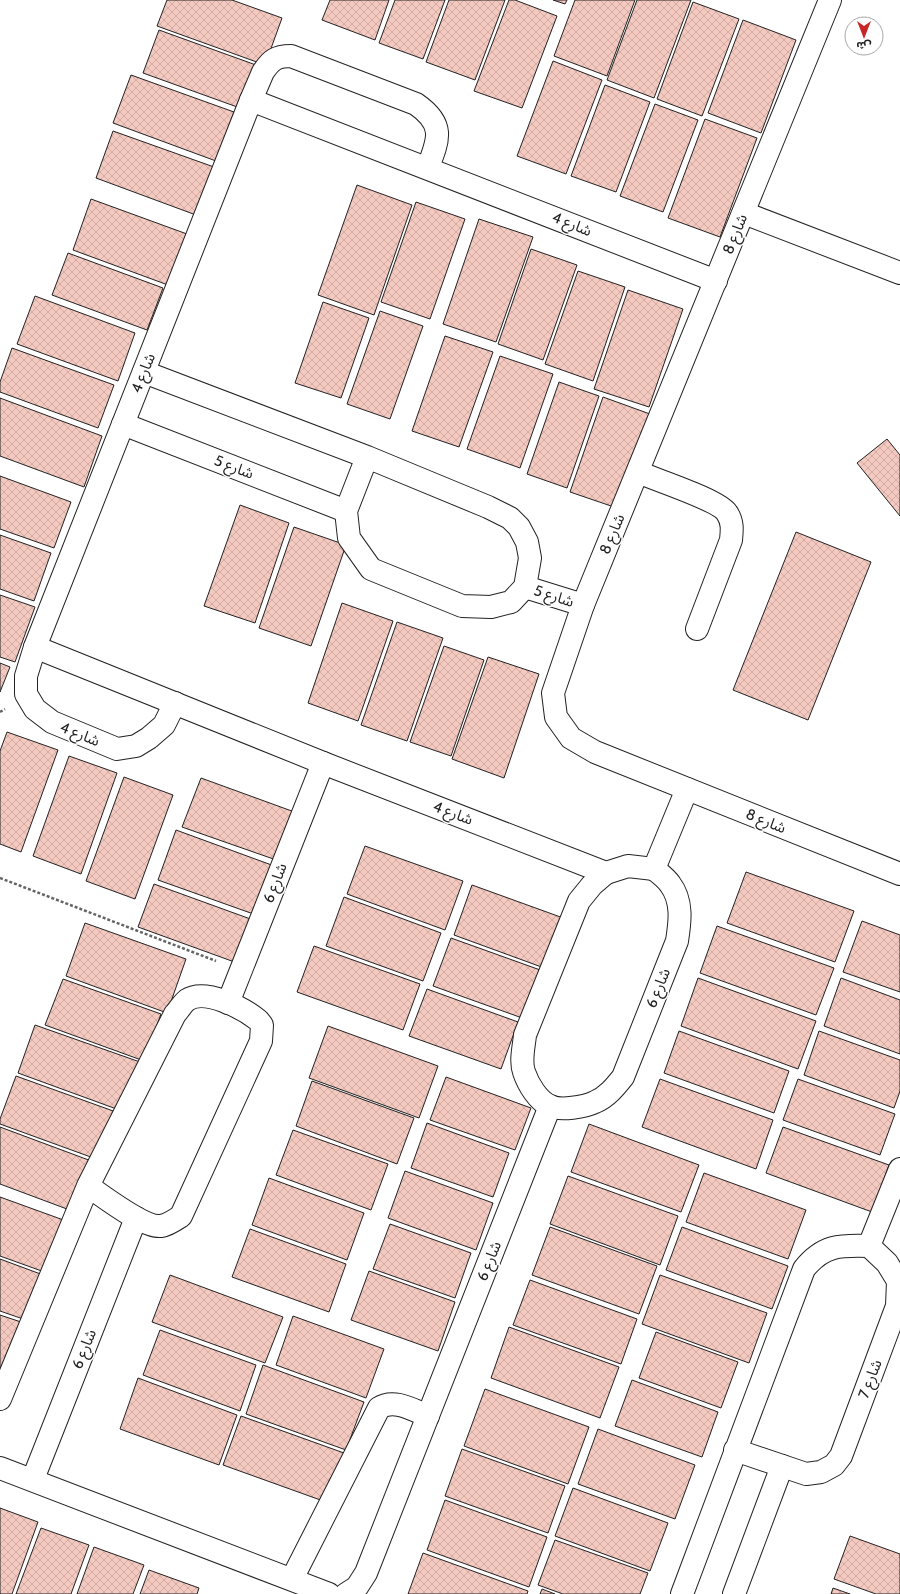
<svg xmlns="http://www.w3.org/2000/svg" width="900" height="1594" font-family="Cabin,'Noto Sans Arabic',sans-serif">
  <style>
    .building { fill: url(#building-cross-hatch); stroke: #222 }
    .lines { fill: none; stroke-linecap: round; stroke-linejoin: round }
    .minor-casing { stroke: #222; stroke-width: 24 }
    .path { stroke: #646464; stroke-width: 2.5; stroke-dasharray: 3 2; stroke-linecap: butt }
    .minor { stroke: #fff; stroke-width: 22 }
    .labels { text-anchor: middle; stroke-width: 3; stroke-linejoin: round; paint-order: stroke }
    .street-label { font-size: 15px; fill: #222; stroke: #fff }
  </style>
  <defs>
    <pattern id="building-cross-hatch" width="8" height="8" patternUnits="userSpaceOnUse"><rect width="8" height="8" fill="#f3c9c0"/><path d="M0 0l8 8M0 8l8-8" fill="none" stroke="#d0aca5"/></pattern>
  </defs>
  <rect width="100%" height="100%" fill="#fff"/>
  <!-- building -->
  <g class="building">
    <path d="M167 0H232L282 18 265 65 157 26Z"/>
    <path d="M330 0H389L375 40 322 20Z"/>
    <path d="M395 0H445L423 59 379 43Z"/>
    <path d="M449 0H505L475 80 426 62Z"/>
    <path d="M509 0H515L557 16 522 108 474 91Z"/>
    <path d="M553 0H567L565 4Z"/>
    <path d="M575 0H635L607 76 554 56Z"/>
    <path d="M637 0H691L654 98 607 80Z"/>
    <path d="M693 2 739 19 702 116 657 99Z"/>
    <path d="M743 20 796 40 761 133 708 113Z"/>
    <path d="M159 30 256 65 240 108 143 73Z"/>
    <path d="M553 61 602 80 566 174 517 156Z"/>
    <path d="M131 75 234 112 216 161 113 123Z"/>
    <path d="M605 85 650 102 616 192 571 176Z"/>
    <path d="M655 104 698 120 663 212 620 196Z"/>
    <path d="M705 119 757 138 720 237 668 218Z"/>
    <path d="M113 131 214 167 196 215 96 178Z"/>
    <path d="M357 185 412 205 374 315 318 295Z"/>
    <path d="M91 199 187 234 168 285 73 250Z"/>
    <path d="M416 202 465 219 430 319 381 302Z"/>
    <path d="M479 219 533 237 496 342 443 324Z"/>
    <path d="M531 249 577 265 543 360 498 344Z"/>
    <path d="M68 253 163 288 147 330 52 295Z"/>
    <path d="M578 271 625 287 593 381 545 364Z"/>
    <path d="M628 290 683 309 649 407 594 389Z"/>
    <path d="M35 296 135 333 118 381 17 344Z"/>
    <path d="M323 302 369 318 341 398 295 383Z"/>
    <path d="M380 311 423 326 390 419 347 404Z"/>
    <path d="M445 336 493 352 459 447 412 431Z"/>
    <path d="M12 348 114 385 98 428 0 392V382Z"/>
    <path d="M500 356 553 374 520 468 467 449Z"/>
    <path d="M559 382 599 396 567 488 527 474Z"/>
    <path d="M603 397 650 414 617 508 570 492Z"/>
    <path d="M0 398 102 436 84 487 0 456Z"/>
    <path d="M887 439 900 455V516L857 463Z"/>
    <path d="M0 476 71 502 54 548 0 529Z"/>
    <path d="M240 505 289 523 255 623 204 606Z"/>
    <path d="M294 527 346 545 311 646 259 628Z"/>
    <path d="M796 532 871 562 808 720 733 690Z"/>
    <path d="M0 535 51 553 34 601 0 589Z"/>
    <path d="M0 595 35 607 15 662 0 657Z"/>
    <path d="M342 603 393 621 358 721 308 703Z"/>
    <path d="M397 622 443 638 407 741 361 725Z"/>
    <path d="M444 646 484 660 451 756 410 742Z"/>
    <path d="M488 657 539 674 504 778 452 759Z"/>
    <path d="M0 663 10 667 0 692Z"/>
    <path d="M7 732 58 750 21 852 0 844V751Z"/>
    <path d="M69 756 117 773 81 874 33 856Z"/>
    <path d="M124 777 173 795 135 899 86 881Z"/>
    <path d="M201 778 300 814 282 862 182 827Z"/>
    <path d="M176 830 277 867 259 916 158 880Z"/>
    <path d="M365 846 463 881 445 930 347 894Z"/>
    <path d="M746 872 854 911 835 962 727 923Z"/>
    <path d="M154 884 256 921 240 964 138 927Z"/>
    <path d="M472 885 566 919 547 969 454 935Z"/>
    <path d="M344 897 441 933 423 981 326 946Z"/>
    <path d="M862 921 900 935V992L843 972Z"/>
    <path d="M85 923 186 959 167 1013 66 976Z"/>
    <path d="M717 926 834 968 816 1015 700 973Z"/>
    <path d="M451 938 543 971 525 1019 433 986Z"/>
    <path d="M314 946 420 984 403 1030 297 992Z"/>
    <path d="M698 978 816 1021 798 1069 681 1026Z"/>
    <path d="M841 978 900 1000V1054L824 1026Z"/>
    <path d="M63 979 161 1014 144 1061 45 1025Z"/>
    <path d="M427 989 518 1022 501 1069 409 1036Z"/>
    <path d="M35 1025 140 1062 122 1111 18 1073Z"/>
    <path d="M328 1026 438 1066 419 1118 309 1078Z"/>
    <path d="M679 1031 789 1071 774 1113 664 1073Z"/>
    <path d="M819 1031 900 1060V1091L894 1108 804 1075Z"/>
    <path d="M16 1076 116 1112 99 1160 0 1124V1119Z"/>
    <path d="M446 1077 531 1108 515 1150 430 1120Z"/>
    <path d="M660 1079 773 1120 756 1169 642 1127Z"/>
    <path d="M798 1079 895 1114 880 1155 783 1120Z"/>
    <path d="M312 1081 414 1118 397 1164 296 1126Z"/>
    <path d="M427 1123 509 1153 493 1197 411 1168Z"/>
    <path d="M589 1124 699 1165 681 1212 571 1172Z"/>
    <path d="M0 1127 94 1162 75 1212 0 1184Z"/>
    <path d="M783 1127 889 1165 872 1212 766 1173Z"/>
    <path d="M293 1130 388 1164 371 1210 276 1175Z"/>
    <path d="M405 1171 493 1203 476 1250 388 1218Z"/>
    <path d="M704 1173 806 1210 788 1259 686 1222Z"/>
    <path d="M568 1176 678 1216 660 1265 550 1224Z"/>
    <path d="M269 1178 364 1213 347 1260 252 1225Z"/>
    <path d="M0 1197 69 1222 50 1274 0 1256Z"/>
    <path d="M390 1224 471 1253 455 1298 373 1269Z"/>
    <path d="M550 1227 657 1266 639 1314 532 1275Z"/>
    <path d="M682 1227 788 1266 772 1309 666 1270Z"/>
    <path d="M250 1229 346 1264 329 1312 232 1277Z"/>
    <path d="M0 1259 46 1276 29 1321 0 1311Z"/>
    <path d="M369 1271 455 1302 438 1351 351 1320Z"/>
    <path d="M170 1275 283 1317 265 1363 152 1322Z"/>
    <path d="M660 1275 767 1313 749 1363 642 1324Z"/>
    <path d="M530 1280 637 1319 621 1364 513 1325Z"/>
    <path d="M0 1315 27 1324 0 1373Z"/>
    <path d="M293 1316 384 1349 366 1398 276 1365Z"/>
    <path d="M509 1327 619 1367 600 1418 491 1378Z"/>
    <path d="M160 1330 256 1365 240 1411 143 1375Z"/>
    <path d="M656 1332 738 1362 721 1408 639 1378Z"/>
    <path d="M263 1365 364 1402 346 1450 246 1414Z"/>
    <path d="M138 1378 237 1415 219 1465 120 1429Z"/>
    <path d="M632 1380 718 1412 702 1457 615 1426Z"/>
    <path d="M485 1389 589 1427 568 1484 464 1446Z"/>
    <path d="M241 1416 344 1453 326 1502 223 1465Z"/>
    <path d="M598 1429 695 1465 675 1519 578 1484Z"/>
    <path d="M462 1449 565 1486 548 1533 445 1496Z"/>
    <path d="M573 1488 668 1523 650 1571 555 1536Z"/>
    <path d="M445 1500 547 1537 529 1587 427 1550Z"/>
    <path d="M0 1508 38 1522 12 1594H0Z"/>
    <path d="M41 1528 89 1545 71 1594H16Z"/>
    <path d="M850 1536 900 1554V1594H876L834 1579Z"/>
    <path d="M555 1540 648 1573 640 1594H563L538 1585Z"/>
    <path d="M94 1547 144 1565 133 1594H77Z"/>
    <path d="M423 1553 528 1591 527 1594H408Z"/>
    <path d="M149 1570 199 1588 197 1594H140Z"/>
    <path d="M833 1588 850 1594H831Z"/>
    <path d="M542 1589 555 1594H540Z"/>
  </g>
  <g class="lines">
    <!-- minor casing -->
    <g class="minor-casing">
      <g id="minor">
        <path d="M830 0 583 605 553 693 556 717 571 738 595 752 900 874"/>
        <path d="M251 100 716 281"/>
        <path d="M744 213 900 273"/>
        <path d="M144 372 367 457 488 507 510 518 519 527 527 542 530 558 525 587 511 602 491 607 462 606 371 569 349 538 346 511 367 457"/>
        <path d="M123 424 346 511"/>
        <path d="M638 472C656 480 719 500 727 513 733 522 732 530 731 540L697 629"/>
        <path d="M525 587 583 605"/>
        <path d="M35 647 323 763 606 873 628 866 654 869"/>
        <path d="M175 703 164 725 149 738 136 746 117 749 52 722 35 709 26 694V676L35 647 251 100 263 72C271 60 276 56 291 56L416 104C445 124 439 139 428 167"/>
        <path d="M654 869 687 789"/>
        <path d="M606 873 592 885 579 901 525 1035C524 1046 520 1061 524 1072 528 1084 538 1101 550 1106 560 1111 585 1107 595 1102 607 1097 615 1087 623 1077L677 941C680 922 683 901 670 884 666 878 659 873 654 869"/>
        <path d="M228 1003 323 763"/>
        <path d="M869 1246 900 1169"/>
        <path d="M0 1399 88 1186 175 1014C179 1010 182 1004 187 1000 205 988 243 1008 258 1020L262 1025 261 1041 181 1216C175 1220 168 1225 161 1226 144 1228 103 1196 88 1186"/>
        <path d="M0 1468 329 1594"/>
        <path d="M33 1479 136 1218"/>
        <path d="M292 1579 379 1408C394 1398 413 1410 428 1416"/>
        <path d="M346 1594 357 1587 366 1573 550 1106"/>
        <path d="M682 1594 804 1269C823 1245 840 1245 869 1246L887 1263 898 1281 897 1306 841 1456 834 1465 821 1472 806 1474 735 1450"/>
        <path d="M734 1594 782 1466"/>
      </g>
    </g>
    <!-- path -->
    <g class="path">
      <path d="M0 712 5 709"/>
      <path d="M0 878 216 961"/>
    </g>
    <!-- minor -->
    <use href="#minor" class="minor"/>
  </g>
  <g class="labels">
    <!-- street labels -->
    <g class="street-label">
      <text transform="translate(572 224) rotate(22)" y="5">شارع 4</text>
      <text transform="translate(735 234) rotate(-68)" y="5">شارع 8</text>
      <text transform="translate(143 373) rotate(-68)" y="5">شارع 4</text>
      <text transform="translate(234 467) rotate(21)" y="5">شارع 5</text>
      <text transform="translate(612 534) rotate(-67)" y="5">شارع 8</text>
      <text transform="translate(554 596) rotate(18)" y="5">شارع 5</text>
      <text transform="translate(80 734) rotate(22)" y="5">شارع 4</text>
      <text transform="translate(453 813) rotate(21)" y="5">شارع 4</text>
      <text transform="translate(766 821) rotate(22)" y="5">شارع 8</text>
      <text transform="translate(275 883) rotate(-69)" y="5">شارع 6</text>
      <text transform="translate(658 988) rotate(-68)" y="5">شارع 6</text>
      <text transform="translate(489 1261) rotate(-68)" y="5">شارع 6</text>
      <text transform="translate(84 1349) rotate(-68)" y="5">شارع 6</text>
      <text transform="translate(870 1379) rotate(-69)" y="5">شارع 7</text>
    </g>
  </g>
  <!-- north arrow -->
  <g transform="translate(864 36) rotate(180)"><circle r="19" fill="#ffffff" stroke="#a7a7a7"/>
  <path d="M0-3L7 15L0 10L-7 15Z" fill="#c62828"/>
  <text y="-6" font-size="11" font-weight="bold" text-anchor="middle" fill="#222222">ش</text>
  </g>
</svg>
